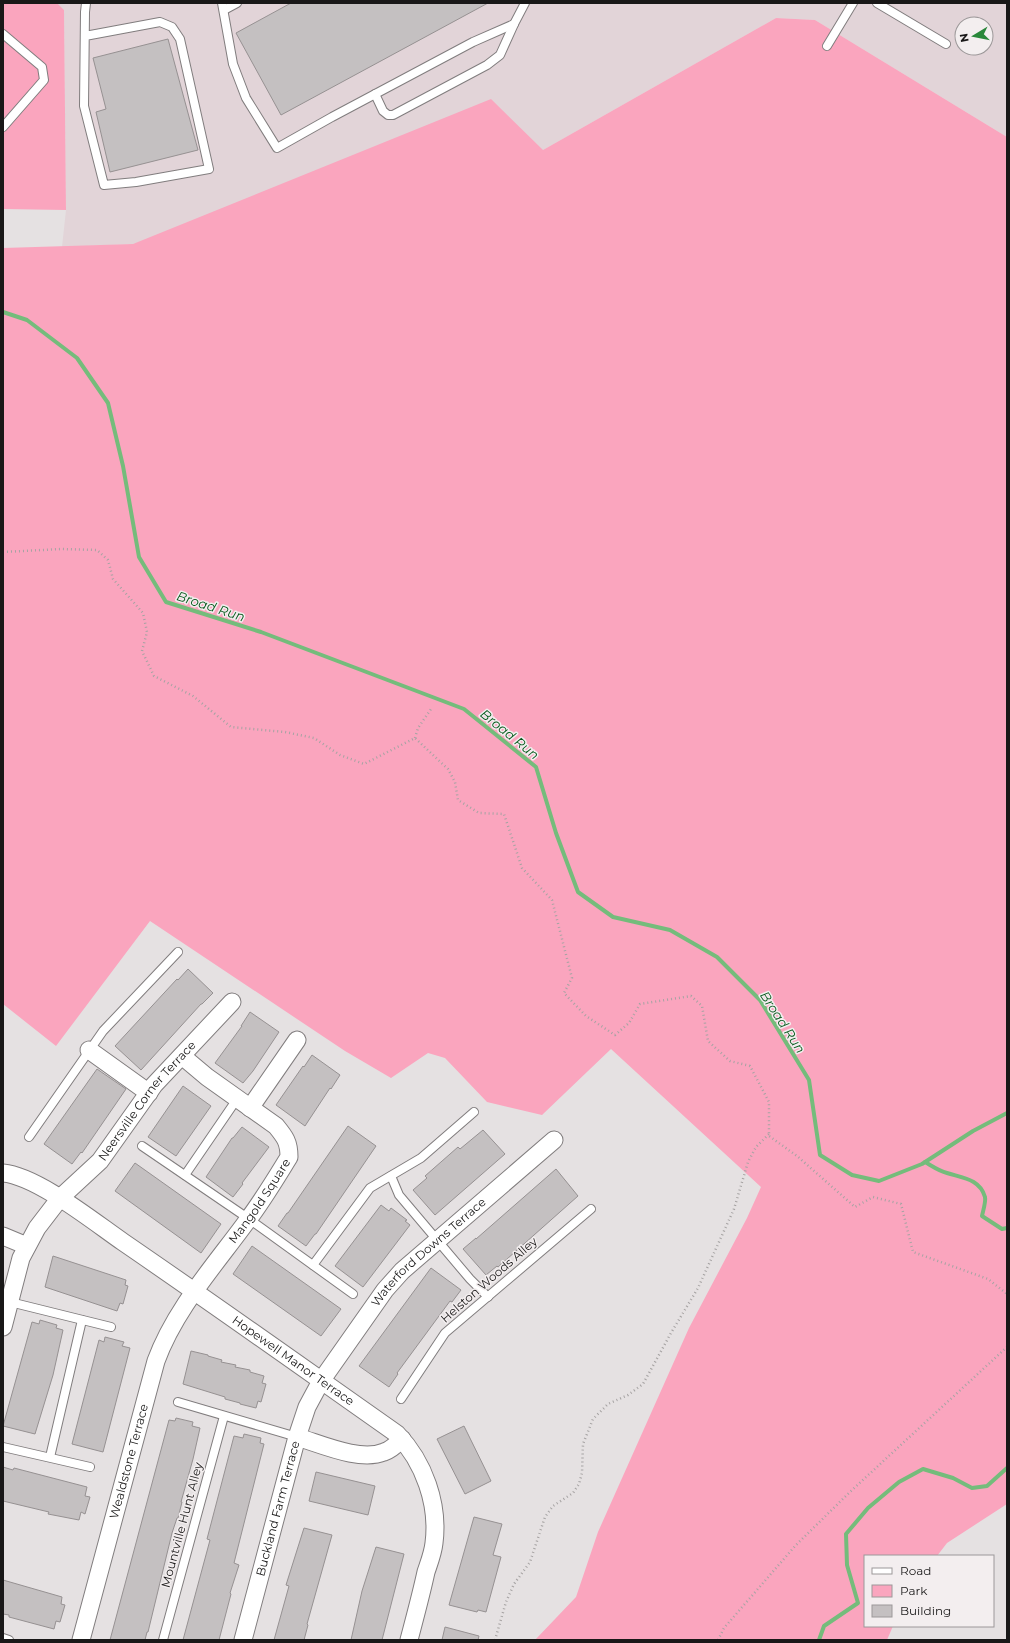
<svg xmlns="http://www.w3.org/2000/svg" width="1010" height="1643" font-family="Montserrat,sans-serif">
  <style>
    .built { fill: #e2d4d8; fill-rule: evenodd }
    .green { fill: #faa5be }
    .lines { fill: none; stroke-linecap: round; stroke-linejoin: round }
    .stream { stroke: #74bc7b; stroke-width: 4 }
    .building { fill: #c4c0c1; stroke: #969192 }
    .lane-casing { stroke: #817d7e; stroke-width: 10 }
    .street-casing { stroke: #817d7e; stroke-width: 19 }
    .path { stroke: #a6a3a3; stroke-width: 2.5; stroke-dasharray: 1 3; stroke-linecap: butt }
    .lane { stroke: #fff; stroke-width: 8 }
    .street { stroke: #fff; stroke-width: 17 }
    .labels { text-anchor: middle; stroke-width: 3; stroke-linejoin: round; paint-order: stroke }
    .street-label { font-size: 12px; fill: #191818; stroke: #f3eeef }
    .water-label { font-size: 13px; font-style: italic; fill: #06581b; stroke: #f3eeef }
  </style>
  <rect width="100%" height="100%" fill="#e5e1e2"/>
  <!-- built -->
  <path class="built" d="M57 3H1007V137L815 20 776 18 543 150 133 244 62 247 66 210 64 10ZM962 24H986V48H962Z"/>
  <!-- green -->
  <g class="green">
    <path d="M3 3H57L64 10 66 210 3 209Z"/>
    <path d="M776 18 815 20 1007 137V1504L947 1543 937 1556H865V1626H893L887 1640H535L576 1597 598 1532 689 1328 747 1218 761 1187 611 1049 542 1115 487 1102 445 1058 428 1053 391 1078 345 1051 150 921 56 1046 3 1004V248L133 244 491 99 543 150Z"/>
  </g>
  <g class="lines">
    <!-- stream -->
    <g class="stream">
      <path d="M3 312 27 320 77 358 108 403 123 466 139 557 166 602 261 632 464 709 536 767 556 833 578 892 613 917 670 930 717 957 760 1000 809 1080 820 1155 852 1175 879 1181 922 1164 973 1131 1007 1113"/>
      <path d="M925 1162C932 1166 939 1171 947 1173 963 1178 980 1179 985 1197 986 1202 983 1211 982 1216L1002 1229 1007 1228"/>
      <path d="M819 1640 824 1626 858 1603 847 1565 846 1534 868 1508 899 1482 923 1469 953 1478 972 1488 987 1486 1007 1468"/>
    </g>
  </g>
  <!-- building -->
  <g class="building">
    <path d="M291 3H488L281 115 236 33Z"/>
    <path d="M168 39 198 150 110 172 96 112 106 109 93 58Z"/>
    <path d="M188 969 213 993 202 1004H201L141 1070 115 1046 177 979 178 980Z"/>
    <path d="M250 1012 279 1032 253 1071 243 1083 215 1063 242 1026H241Z"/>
    <path d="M312 1055 340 1075 331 1089 330 1088 305 1126 276 1105 303 1066 304 1067Z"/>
    <path d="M97 1069 126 1089 82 1153 81 1152 72 1164 44 1144Z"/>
    <path d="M183 1086 211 1106 176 1156 148 1137Z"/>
    <path d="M348 1126 376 1146 316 1234H315L306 1246 278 1226 287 1213H288Z"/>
    <path d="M242 1127 269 1147 242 1183 243 1184 233 1197 206 1177 232 1138H233Z"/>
    <path d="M483 1130 505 1154 435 1215 413 1190 427 1178 425 1176 458 1147 460 1149Z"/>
    <path d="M135 1163 221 1224 201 1253 115 1191Z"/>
    <path d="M556 1169 578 1196 498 1267 497 1266 486 1275 463 1249 476 1238V1239Z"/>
    <path d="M381 1205 389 1211 391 1208 407 1220 405 1221 410 1225 363 1287 335 1266Z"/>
    <path d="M252 1246 341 1309 321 1336 233 1274Z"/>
    <path d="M53 1256 126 1280 125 1285 128 1286 123 1304 120 1303 117 1311 45 1287Z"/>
    <path d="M431 1268 461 1290 452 1302 450 1301 397 1373 398 1374 389 1387 359 1366Z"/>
    <path d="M40 1320 57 1325 56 1328 63 1330 53 1375 35 1434 3 1426 32 1322 39 1324Z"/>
    <path d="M105 1337 124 1342 122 1346 130 1348 103 1452 72 1444 99 1340 104 1342Z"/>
    <path d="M191 1351 208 1355V1356L222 1360 221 1362 236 1365 235 1367 250 1370V1372L264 1376 262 1383 266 1384 261 1402 258 1401 256 1408 240 1404V1403L225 1399V1397L183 1384Z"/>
    <path d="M176 1418 193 1422 192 1426 200 1428 193 1459 181 1502H182L178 1518H177L172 1533 148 1632H147L145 1640H110L169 1420 175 1421Z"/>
    <path d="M464 1426 491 1481 465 1494 437 1439Z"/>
    <path d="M244 1434 261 1438 260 1443 264 1444 234 1563 239 1565 230 1593 231 1594 219 1640H183L210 1540 207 1539 234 1436 243 1438Z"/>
    <path d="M3 1467 13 1470 14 1468 87 1487 85 1496 90 1497 85 1514 81 1512 79 1520 48 1514 49 1512 3 1501Z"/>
    <path d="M316 1472 375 1486 368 1515 309 1501Z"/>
    <path d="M474 1517 502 1524 493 1555 501 1557 486 1612 478 1610 477 1612 449 1605Z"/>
    <path d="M304 1528 332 1535 307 1624 308 1625 304 1640H274L289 1586 286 1585Z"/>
    <path d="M376 1547 404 1554 382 1640H351L362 1591Z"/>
    <path d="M3 1580 62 1597 61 1604 65 1605 60 1622 56 1621 54 1629 9 1617V1615L3 1614Z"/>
    <path d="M445 1627 479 1636 478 1640H442Z"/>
  </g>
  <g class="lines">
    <!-- lane casing -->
    <g class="lane-casing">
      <g id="lane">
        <path d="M222 3 233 64 246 98 277 148 332 117 473 42 514 24 525 3"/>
        <path d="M877 3 946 44"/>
        <path d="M224 10 237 3"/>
        <path d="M3 34 42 67 44 80 3 127"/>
        <path d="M85 36 160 22 172 27 180 39 209 169 136 182 104 185 84 106 85 12 86 3"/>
        <path d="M827 46 853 3"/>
        <path d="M375 94 383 111 388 115H393L487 65 500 55 514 24"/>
        <path d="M29 1137 103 1031 178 952"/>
        <path d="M142 1146 249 1219 353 1294"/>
        <path d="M185 1175 237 1099"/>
        <path d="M391 1176 399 1195 470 1279 488 1297"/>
        <path d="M313 1265 370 1188 421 1158 474 1112"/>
        <path d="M10 1302 111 1327"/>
        <path d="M401 1399 445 1333 591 1209"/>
        <path d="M178 1402 297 1437"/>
        <path d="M3 1447 90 1467"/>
        <path d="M50 1457 82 1320"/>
        <path d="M3 1638 9 1640"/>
        <path d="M163 1640 224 1416"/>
      </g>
    </g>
    <!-- street casing -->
    <g class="street-casing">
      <g id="street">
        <path d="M89 1050 149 1093"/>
        <path d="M250 1108 297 1040"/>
        <path id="s1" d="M3 1173C37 1176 94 1222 123 1242 215 1305 306 1370 397 1434 424 1462 439 1504 434 1543 433 1553 429 1563 426 1572 421 1595 415 1617 409 1640"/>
        <path d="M3 1236 27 1246"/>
        <path id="s2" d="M3 1327 21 1258 37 1228 60 1198 100 1161 154 1085 232 1002"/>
        <path d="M297 1437C321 1444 360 1462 384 1452 391 1450 397 1444 402 1439"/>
        <path id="s3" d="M81 1640 156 1361C175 1309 215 1265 247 1221 263 1200 276 1178 289 1157 289 1142 285 1137 276 1126L207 1077 182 1056"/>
        <path id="s4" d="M243 1640 297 1437 307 1407 321 1381 385 1290 402 1271 554 1140"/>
      </g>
    </g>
    <!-- path -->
    <g class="path">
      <path d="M3 552 62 549 97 550 108 560 113 579 143 613 147 632 142 651 154 676 193 696 231 727 285 732 314 738 340 755 364 764 415 738 448 769 455 782 458 800 479 813 504 814 522 868 552 900 572 978 564 993 586 1016 615 1035 629 1023 640 1004 691 996 702 1006 708 1041 730 1061 750 1066 769 1102V1136L797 1156 855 1207 873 1197 901 1204 913 1252 988 1279 1007 1294"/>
      <path d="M415 738 418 728 431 709"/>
      <path d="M495 1640 506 1602 514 1584 530 1562 545 1517 553 1506 573 1493 579 1484 582 1473 583 1444 593 1419 608 1404 628 1395 643 1384 671 1333 698 1288 734 1209 748 1162 756 1147 769 1134"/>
      <path d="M718 1640 724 1628 796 1545 852 1490 1007 1347"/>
    </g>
    <!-- lane -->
    <use href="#lane" class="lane"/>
    <!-- street -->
    <use href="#street" class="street"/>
  </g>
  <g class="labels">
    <!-- street labels -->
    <g class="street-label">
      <text dy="4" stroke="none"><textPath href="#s2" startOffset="274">Neersville Corner Terrace</textPath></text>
      <text dy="4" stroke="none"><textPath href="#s3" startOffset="480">Mangold Square</textPath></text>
      <text dy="4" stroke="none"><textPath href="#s4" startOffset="440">Waterford Downs Terrace</textPath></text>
      <text transform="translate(489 1280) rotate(-41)" y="4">Helston Woods Alley</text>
      <text dy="4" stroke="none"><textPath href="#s1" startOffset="347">Hopewell Manor Terrace</textPath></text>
      <text dy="4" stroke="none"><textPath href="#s3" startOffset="185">Wealdstone Terrace</textPath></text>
      <text dy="4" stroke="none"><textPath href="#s4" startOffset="136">Buckland Farm Terrace</textPath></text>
      <text transform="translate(182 1525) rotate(-75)" y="4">Mountville Hunt Alley</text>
    </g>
    <!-- water labels -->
    <g class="water-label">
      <text transform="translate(211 606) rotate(18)" y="5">Broad Run</text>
      <text transform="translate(510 734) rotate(39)" y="5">Broad Run</text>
      <text transform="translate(783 1022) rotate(57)" y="5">Broad Run</text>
    </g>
  </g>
  <!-- border -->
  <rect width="1010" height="1643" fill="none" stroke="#191818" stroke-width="8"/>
  <!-- legend -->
  <rect x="864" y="1555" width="130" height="72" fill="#f3eeef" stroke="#9c9899"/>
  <rect x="872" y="1568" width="20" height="6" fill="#ffffff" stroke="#9c9899"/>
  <text x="900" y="1575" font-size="12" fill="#191818">Road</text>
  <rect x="872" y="1585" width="20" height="12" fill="#faa5be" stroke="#9c9899"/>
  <text x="900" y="1595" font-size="12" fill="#191818">Park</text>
  <rect x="872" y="1605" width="20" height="12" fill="#c4c0c1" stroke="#9c9899"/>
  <text x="900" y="1615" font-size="12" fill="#191818">Building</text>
  <!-- north arrow -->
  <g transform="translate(974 36) rotate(260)"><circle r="19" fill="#f3eeef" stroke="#9c9899"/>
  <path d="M0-3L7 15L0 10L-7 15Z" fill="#29873a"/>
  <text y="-6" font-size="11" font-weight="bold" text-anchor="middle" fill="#191818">N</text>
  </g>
</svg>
